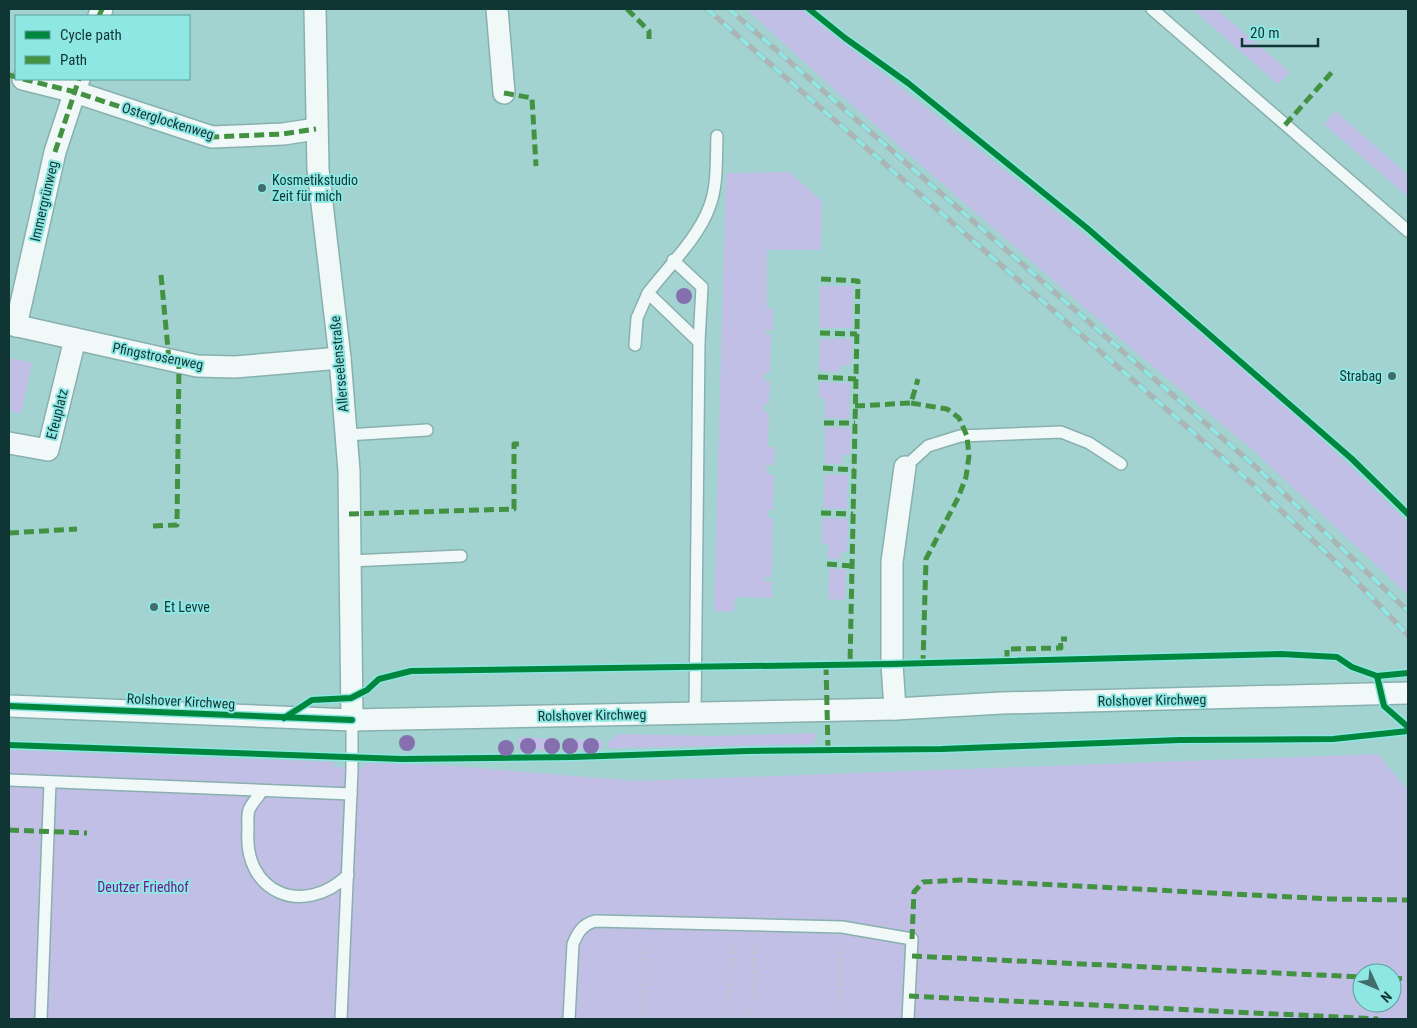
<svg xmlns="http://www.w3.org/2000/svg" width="1417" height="1028" font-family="'Roboto Condensed',sans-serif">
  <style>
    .green { fill: #c1bfe6; fill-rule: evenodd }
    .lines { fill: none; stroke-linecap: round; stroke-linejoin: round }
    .lane-casing { stroke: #88b0ae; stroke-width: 14 }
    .street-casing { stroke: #88b0ae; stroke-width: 24 }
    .path { stroke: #bbcac9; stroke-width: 3; stroke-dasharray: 2.5 4; stroke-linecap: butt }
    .lane { stroke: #f1f8f8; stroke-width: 11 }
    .street { stroke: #f1f8f8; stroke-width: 21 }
    .rail-casing { stroke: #aab6b6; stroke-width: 5.5 }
    .rail { stroke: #8ee7e3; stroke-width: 4; stroke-dasharray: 11; stroke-linecap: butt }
    .quiet { stroke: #429242; stroke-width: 5; stroke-dasharray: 10 5; stroke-linecap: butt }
    .cycleway-casing { stroke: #8ee7e3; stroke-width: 9 }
    .cycleway { stroke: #00873e; stroke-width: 6 }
    .tree { fill: #856faf }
    .poi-dot { fill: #426d6c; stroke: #8ee7e3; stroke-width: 2 }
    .labels { text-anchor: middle; stroke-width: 4; stroke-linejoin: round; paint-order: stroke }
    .street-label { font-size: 14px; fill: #0f3635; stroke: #8ee7e3 }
    .poi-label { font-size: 14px; fill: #0f3635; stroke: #8ee7e3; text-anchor: start }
    .park-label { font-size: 14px; fill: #6d1d93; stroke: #8ee7e3 }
  </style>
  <rect width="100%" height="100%" fill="#a2d3d1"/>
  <!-- green -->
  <g class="green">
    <path d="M746 9H802C1008 175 1222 334 1408 523V595L1255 452 1133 350 836 91Z"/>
    <path d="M1192 9H1216L1290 72 1278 84Z"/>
    <path d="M1335 111 1407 174 1408 173V197L1324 124Z"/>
    <path d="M789 172 822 201 821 250H767V308L773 309V330H766V335H771L770 373 764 374V381H770L769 404H764V412H769L768 447H775L774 465H767V474L774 475 773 510H768L767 517 773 518 772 577H765V581L772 582V598L735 597 734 612 714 611 726 173Z"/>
    <path d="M820 286H853L852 328H820Z"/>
    <path d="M820 339H852L851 365H841L840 372 819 371Z"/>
    <path d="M9 358 32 363 21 414 9 411Z"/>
    <path d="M819 382 850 383 849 419 825 418V399L819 398Z"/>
    <path d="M825 427 851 428 850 455H842V464H825Z"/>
    <path d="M825 474 848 475 847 509 823 508Z"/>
    <path d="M823 518 848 519 847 552H841V559H828V544H822Z"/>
    <path d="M829 569H846L845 600 828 599Z"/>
    <path d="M817 733 813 744 608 748V742L619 734 714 736Z"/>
    <path d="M518 737 558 739 557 750H518Z"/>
    <path d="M564 739 603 741 602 749H563Z"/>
    <path d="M9 750 333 762 335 767H364L365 763 454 766 636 781 1378 754 1408 791V1019H9ZM1362 973H1392V1003H1362Z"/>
  </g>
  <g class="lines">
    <!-- lane casing -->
    <g class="lane-casing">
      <g id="lane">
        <path d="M1152 9 1408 231"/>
        <path d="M673 260 702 287 699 342"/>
        <path d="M635 345 637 318 648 293"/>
        <path d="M346 435 427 430"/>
        <path d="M905 467 928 446 960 436 1061 432 1089 443 1121 464"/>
        <path d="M350 561 461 556"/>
        <path d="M695 713 699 342 648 293C667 268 698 238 709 208 718 186 716 159 717 136"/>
        <path d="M9 780 351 794"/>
        <path d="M262 791C258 797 251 804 249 810 247 816 248 824 248 830 243 893 303 918 348 875"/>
        <path d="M41 1019 50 782"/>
        <path d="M341 1019 352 770V720"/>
        <path d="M569 1019 573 944C578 932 582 925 595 921L842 927 912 939 908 1019"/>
      </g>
    </g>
    <!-- street casing -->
    <g class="street-casing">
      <g id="street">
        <path d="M315 9 318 169 340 358 349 471 352 720"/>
        <path d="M497 9 504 93"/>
        <path d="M99 16 102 9"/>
        <path d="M23 79 75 92 212 137 283 134 316 129"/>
        <path d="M9 324 197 366 235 367 340 358"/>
        <path d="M16 326 55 152 79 79"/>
        <path d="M9 443 48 450 75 339"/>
        <path d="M9 706 352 720 895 709 1002 703 1408 693"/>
        <path d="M895 709 892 664V562L905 467"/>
      </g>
    </g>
    <!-- path -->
    <g class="path">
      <path d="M1067 645V639"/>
      <path d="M643 1019 646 940"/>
      <path d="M729 1019 732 943"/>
      <path d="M751 1019 755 942"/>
      <path d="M837 1019 841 946"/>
    </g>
    <!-- lane -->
    <use href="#lane" class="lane"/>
    <!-- street -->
    <use href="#street" class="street"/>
    <!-- rail casing -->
    <g class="rail-casing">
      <g id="rail">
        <path d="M707 9 1249 481 1348 573 1408 635"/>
        <path d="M729 9 1258 469 1408 611"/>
      </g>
    </g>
    <!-- rail -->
    <use href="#rail" class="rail"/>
    <!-- quiet -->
    <g class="quiet">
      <path d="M627 9 649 31V39"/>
      <path d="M99 16 102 9"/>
      <path d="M9 75 16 77"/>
      <path d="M23 79 75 92 212 137 283 134 316 129"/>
      <path d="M504 93 532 98 536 166"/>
      <path d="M1285 125 1333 71"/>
      <path d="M55 152 79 79"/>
      <path d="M161 275 169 360"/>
      <path d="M821 279 858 281 850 664"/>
      <path d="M820 333 857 334"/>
      <path d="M818 377 856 379"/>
      <path d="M911 403 947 409 959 418 967 436 969 456 966 477 958 498 926 559 923 663"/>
      <path d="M855 406 911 403 918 379"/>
      <path d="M824 423H855"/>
      <path d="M823 468 854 470"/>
      <path d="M821 513 853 514"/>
      <path d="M349 514 514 509V444H519"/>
      <path d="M153 526 177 525 179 362"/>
      <path d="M9 533 77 529"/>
      <path d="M827 564 852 566"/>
      <path d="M1007 660V649L1061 648 1060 639H1067"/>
      <path d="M826 665 828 750"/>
      <path d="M9 830 87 833"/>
      <path d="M912 939 914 892 923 882 961 880 1330 899 1408 900"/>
      <path d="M912 956 1362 977"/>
      <path d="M1392 978 1408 979"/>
      <path d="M909 996 1378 1019"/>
    </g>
    <!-- cycleway casing -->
    <g class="cycleway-casing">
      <g id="cycleway">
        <path d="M809 9 845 38 908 83 1087 228 1352 459 1408 514"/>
        <path d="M1377 676 1384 706 1408 727"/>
        <path d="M9 706 352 720"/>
        <path d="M284 718 312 700 351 698 367 690 379 679 411 671 892 664 1281 654 1337 657 1352 667 1377 676 1408 673"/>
        <path d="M9 745 402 759 573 757 747 751 942 749 1180 740 1333 739 1408 731"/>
      </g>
    </g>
    <!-- cycleway -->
    <use href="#cycleway" class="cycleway"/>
  </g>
  <!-- trees -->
  <g class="tree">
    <circle cx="684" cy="296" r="8"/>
    <circle cx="407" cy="743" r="8"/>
    <circle cx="528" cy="746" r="8"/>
    <circle cx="552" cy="746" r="8"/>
    <circle cx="570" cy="746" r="8"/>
    <circle cx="591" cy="746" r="8"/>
    <circle cx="506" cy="748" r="8"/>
  </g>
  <!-- markers -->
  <g class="poi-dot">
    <circle cx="262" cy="188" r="5"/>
    <circle cx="1392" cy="376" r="5"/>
    <circle cx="154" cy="607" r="5"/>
  </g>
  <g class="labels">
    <!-- street labels -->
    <g class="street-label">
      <text transform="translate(168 121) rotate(17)" y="5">Osterglockenweg</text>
      <text transform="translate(44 201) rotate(-77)" y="5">Immergrünweg</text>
      <text transform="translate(158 356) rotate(11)" y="5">Pfingstrosenweg</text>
      <text transform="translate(339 364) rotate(-95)" y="5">Allerseelenstraße</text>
      <text transform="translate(57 414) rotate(-76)" y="5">Efeuplatz</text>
      <text transform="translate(1152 700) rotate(-1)" y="5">Rolshover Kirchweg</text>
      <text transform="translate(181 701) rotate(3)" y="5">Rolshover Kirchweg</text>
      <text transform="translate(592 715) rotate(-1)" y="5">Rolshover Kirchweg</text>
    </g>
    <!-- poi labels -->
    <g class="poi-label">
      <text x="272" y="185">Kosmetikstudio<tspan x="272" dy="16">Zeit für mich</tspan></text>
      <text x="1382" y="381" text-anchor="end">Strabag</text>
      <text x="164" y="612">Et Levve</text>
    </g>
    <!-- park labels -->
    <g class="park-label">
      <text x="143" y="892">Deutzer Friedhof</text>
    </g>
  </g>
  <!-- border -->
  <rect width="1417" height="1028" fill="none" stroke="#0f3635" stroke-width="20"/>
  <!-- legend -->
  <rect x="15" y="15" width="175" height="65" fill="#8ee7e3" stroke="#5ba09d"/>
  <rect x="25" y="31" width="25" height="8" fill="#00873e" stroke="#5ba09d"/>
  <text x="60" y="40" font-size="15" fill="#0f3635">Cycle path</text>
  <rect x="25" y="56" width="25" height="8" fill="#429242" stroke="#5ba09d"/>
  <text x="60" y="65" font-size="15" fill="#0f3635">Path</text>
  <!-- north arrow -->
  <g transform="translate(1377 988) rotate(134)"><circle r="24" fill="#8ee7e3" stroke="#5ba09d"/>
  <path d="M0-4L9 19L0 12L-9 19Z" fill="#426d6c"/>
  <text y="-8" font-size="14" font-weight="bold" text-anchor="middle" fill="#0f3635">N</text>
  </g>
  <!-- scale -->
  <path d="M1242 38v8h76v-8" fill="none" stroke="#0f3635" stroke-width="2.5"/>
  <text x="1250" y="38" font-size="15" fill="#0f3635" stroke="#8ee7e3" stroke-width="4" paint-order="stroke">20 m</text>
</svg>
